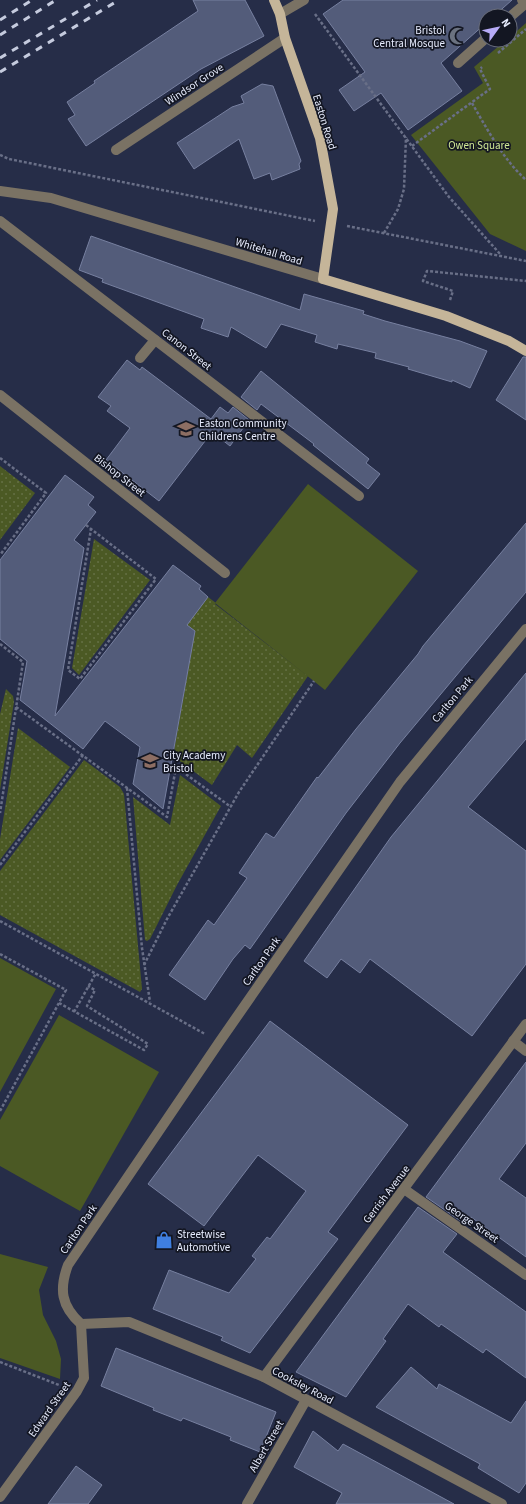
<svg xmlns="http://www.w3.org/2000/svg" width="526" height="1504" font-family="'Source Sans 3',sans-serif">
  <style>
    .grass { fill: url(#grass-dots) }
    .park { fill: #4b5924 }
    .building { fill: #535c7a; stroke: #7780a0 }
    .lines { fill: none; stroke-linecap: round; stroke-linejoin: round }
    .path { stroke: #696f87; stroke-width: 2.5; stroke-dasharray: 3 2; stroke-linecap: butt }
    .minor { stroke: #7a7264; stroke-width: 10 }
    .major { stroke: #c5b599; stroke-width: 10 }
    .rail { stroke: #c5cbde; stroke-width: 3; stroke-dasharray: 7 7; stroke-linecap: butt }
    .labels { text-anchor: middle; stroke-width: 3.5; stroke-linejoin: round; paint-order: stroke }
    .poi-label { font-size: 11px; fill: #e7ecfe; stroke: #131622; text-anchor: start }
    .street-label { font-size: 11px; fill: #e7ecfe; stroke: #131622 }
    .park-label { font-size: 11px; fill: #d0e995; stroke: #131622 }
  </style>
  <defs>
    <pattern id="grass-dots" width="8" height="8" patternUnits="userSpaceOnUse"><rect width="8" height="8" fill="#4b5924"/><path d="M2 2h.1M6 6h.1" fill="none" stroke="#657145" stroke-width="1.8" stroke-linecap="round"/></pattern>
  </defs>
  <rect width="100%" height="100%" fill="#262d48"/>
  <!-- grass -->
  <g class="grass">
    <path d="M0 466 35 493 0 540Z"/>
    <path d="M94 539 150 580 79 675 72 668Z"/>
    <path d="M208 597 216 603 215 604 308 676 252 758 237 745 212 785 173 756 195 631 187 625Z"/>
    <path d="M6 689 13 696 14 702 0 790V714Z"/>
    <path d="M18 728 70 767 0 860V839Z"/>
    <path d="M84 760 120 787 124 794 142 989 140 992 0 915V871Z"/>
    <path d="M180 775 221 806 177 885 150 939 147 941 145 940 133 797 170 825Z"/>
  </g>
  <!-- park -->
  <g class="park">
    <path d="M526 23V251L490 234 411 135 483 83 474 67 506 40H510V37Z"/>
    <path d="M308 484 418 571 325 690 215 603Z"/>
    <path d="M0 958 56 989 0 1092Z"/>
    <path d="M59 1015 159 1072 80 1211 0 1166V1120Z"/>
    <path d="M0 1254 48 1267 39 1290 43 1315 56 1341 61 1359 60 1379 0 1358Z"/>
  </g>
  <!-- building -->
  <g class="building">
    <path d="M193 0H245L264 36 201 69 86 146 68 119 75 115 67 102 95 83 94 81 198 11Z"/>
    <path d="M343 0H512L494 16H486V23L441 63 462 91 408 130 381 93 354 111 339 90 365 72 323 14Z"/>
    <path d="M262 84 273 86 301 161 299 164 300 169 272 180 270 173 254 179 239 139 194 169 177 143 232 107 244 103 241 96Z"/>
    <path d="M91 236 300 310 304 294 364 311 363 314 385 321 460 341 487 351 470 388 452 380V382L408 369 409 367 375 358 376 353 338 344 337 349 315 342 317 335 281 324 266 348 231 327 228 337 201 328 204 319 102 282 103 279 79 270Z"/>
    <path d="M523 357H526V420L496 400Z"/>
    <path d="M127 360 140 370 142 367 211 419 220 407 228 413 233 407 249 420 230 446 212 432 159 501 106 460 130 428 107 411 111 406 98 397Z"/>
    <path d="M261 371 369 459 366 463 380 474 368 489 313 445 314 444 261 404 257 410 241 397Z"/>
    <path d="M65 475 94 497 88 505 96 512 74 540 84 548 55 716 173 565 201 586 199 589 208 597 187 625 195 631 163 809 133 784 140 747 105 721 83 749 20 700 27 661 0 639V560Z"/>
    <path d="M526 523V592L400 743 346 813 250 949 245 945 233 959 205 1000 169 975 208 920 214 925 247 878 239 873 266 833 274 838 317 777 318 778 356 729 418 654 423 646Z"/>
    <path d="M526 673V739L468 807 526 851V964L472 1036 370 959 360 973 341 959 327 978 304 961 391 837Z"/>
    <path d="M270 1021 408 1125 328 1232 338 1239 250 1353 221 1340 223 1337 153 1309 169 1270 229 1293 256 1259 252 1256 267 1237 270 1239 306 1191 258 1155 204 1226 148 1184Z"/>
    <path d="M526 1062V1143L499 1179 526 1198V1257L471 1217 465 1224 426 1197Z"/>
    <path d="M418 1207 457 1234 443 1252 526 1312V1378L486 1349 483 1353 441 1324 439 1327 408 1304 383 1339 386 1341 346 1397 296 1372Z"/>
    <path d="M116 1348 276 1412 260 1452 230 1440 231 1437 183 1418 181 1421 171 1417 153 1410 154 1408 101 1386Z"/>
    <path d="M411 1367 437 1389 439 1384 511 1423 526 1401V1483L519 1493 478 1468 480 1464 376 1407Z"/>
    <path d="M313 1431 338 1451 343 1444 454 1504H336L342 1493 294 1467Z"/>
    <path d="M76 1466 102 1485 88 1504H48Z"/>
  </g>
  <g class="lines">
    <!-- path -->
    <g class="path">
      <path d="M315 14 449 197 501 255"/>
      <path d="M498 53 526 29"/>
      <path d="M472 103C487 129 503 159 526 180"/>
      <path d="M412 146 490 89 480 69 482 67"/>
      <path d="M0 155 9 159 315 221"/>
      <path d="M347 226 526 261"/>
      <path d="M384 233 398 209 404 189 406 137"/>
      <path d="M450 300 453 291 423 281 427 271 526 281"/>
      <path d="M0 458 46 493 0 555"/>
      <path d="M86 525 91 529 156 579 80 679 68 670 91 529"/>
      <path d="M0 644 23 662 0 813"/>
      <path d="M16 707 167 817 176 767 231 807"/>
      <path d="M127 788 142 948 150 1002"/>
      <path d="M0 865 83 755"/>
      <path d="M0 921 205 1034"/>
      <path d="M0 954 66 990 0 1111"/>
      <path d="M144 965 167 919 239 792 314 681"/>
      <path d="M59 1003 144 1050 148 1044 87 1006 95 990 88 986"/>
      <path d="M74 1012 96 973"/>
      <path d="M0 1362 59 1385"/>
    </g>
    <!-- minor -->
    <g class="minor">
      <path d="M280 14 304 0"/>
      <path d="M510 17 525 4 522 0"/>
      <path d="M458 63 486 38"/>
      <path d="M116 150 285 38"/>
      <path d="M0 191 51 198 323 279"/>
      <path d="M0 221 359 496"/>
      <path d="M140 358 155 340"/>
      <path d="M0 395 225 573"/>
      <path d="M513 1041 526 1051"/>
      <path d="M404 1189 526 1275"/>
      <path d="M81 1324C61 1306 59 1289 68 1265L220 1041 400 782 526 629"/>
      <path d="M81 1324 129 1322 264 1377 502 1504"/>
      <path d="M264 1377 526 1024"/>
      <path d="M0 1497 77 1391 84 1378 81 1324"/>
      <path d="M247 1504 306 1400"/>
    </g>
    <!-- major -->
    <path class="major" d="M274 0 280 14 285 38 320 138 333 209 323 279 446 316 509 341 526 351"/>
    <!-- rail -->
    <g class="rail">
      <path d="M0 20 32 0"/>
      <path d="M0 35 56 0"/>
      <path d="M0 58 97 0"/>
      <path d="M0 72 119 0"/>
    </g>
  </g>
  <!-- icons -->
  <defs>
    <g id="mosque-bare" transform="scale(1.38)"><path d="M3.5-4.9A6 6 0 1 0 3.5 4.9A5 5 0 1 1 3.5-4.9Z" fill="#6b7280" stroke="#131622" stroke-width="2.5" paint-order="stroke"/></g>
    <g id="school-bare" transform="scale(1.38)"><path d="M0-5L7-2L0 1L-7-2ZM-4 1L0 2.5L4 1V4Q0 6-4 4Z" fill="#8d6e63" stroke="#131622" stroke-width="2.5" paint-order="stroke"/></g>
    <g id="shop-bare" transform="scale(1.38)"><path d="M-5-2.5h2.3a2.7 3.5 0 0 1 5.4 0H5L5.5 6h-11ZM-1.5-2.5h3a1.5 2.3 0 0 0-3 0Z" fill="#3f7fe0" stroke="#131622" stroke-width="2.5" paint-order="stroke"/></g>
  </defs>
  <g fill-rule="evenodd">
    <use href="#mosque-bare" x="458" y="36"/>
    <use href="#school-bare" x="186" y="429"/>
    <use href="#school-bare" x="150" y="761"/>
    <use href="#shop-bare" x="164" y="1240"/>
  </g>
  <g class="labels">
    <!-- poi labels -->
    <g class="poi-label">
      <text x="445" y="34" text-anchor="end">Bristol<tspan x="445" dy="13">Central Mosque</tspan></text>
      <text x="199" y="427">Easton Community<tspan x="199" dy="13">Childrens Centre</tspan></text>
      <text x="163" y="759">City Academy<tspan x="163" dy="13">Bristol</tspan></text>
      <text x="177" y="1238">Streetwise<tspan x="177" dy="13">Automotive</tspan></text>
    </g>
    <!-- street labels -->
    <g class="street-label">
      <text transform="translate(194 84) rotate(-33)" y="4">Windsor Grove</text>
      <text transform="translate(325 122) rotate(73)" y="4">Easton Road</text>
      <text transform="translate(269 251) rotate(17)" y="4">Whitehall Road</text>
      <text transform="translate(187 349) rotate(38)" y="4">Canon Street</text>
      <text transform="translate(120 475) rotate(38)" y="4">Bishop Street</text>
      <text transform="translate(452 699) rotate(-50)" y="4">Carlton Park</text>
      <text transform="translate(261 961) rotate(-55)" y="4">Carlton Park</text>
      <text transform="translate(386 1194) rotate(-53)" y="4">Gerrish Avenue</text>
      <text transform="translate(472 1222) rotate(35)" y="4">George Street</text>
      <text transform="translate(78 1229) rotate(-56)" y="4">Carlton Park</text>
      <text transform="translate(303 1385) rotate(28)" y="4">Cooksley Road</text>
      <text transform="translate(49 1409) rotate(-55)" y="4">Edward Street</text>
      <text transform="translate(266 1446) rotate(-60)" y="4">Albert Street</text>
    </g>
    <!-- park labels -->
    <g class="park-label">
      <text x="479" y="149">Owen Square</text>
    </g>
  </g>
  <!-- north arrow -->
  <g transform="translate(498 28) rotate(57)"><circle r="19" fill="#131622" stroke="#686c7a"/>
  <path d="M0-3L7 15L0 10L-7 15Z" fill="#b7abf8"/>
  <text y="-6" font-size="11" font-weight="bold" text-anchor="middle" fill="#e7ecfe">N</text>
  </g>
</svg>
